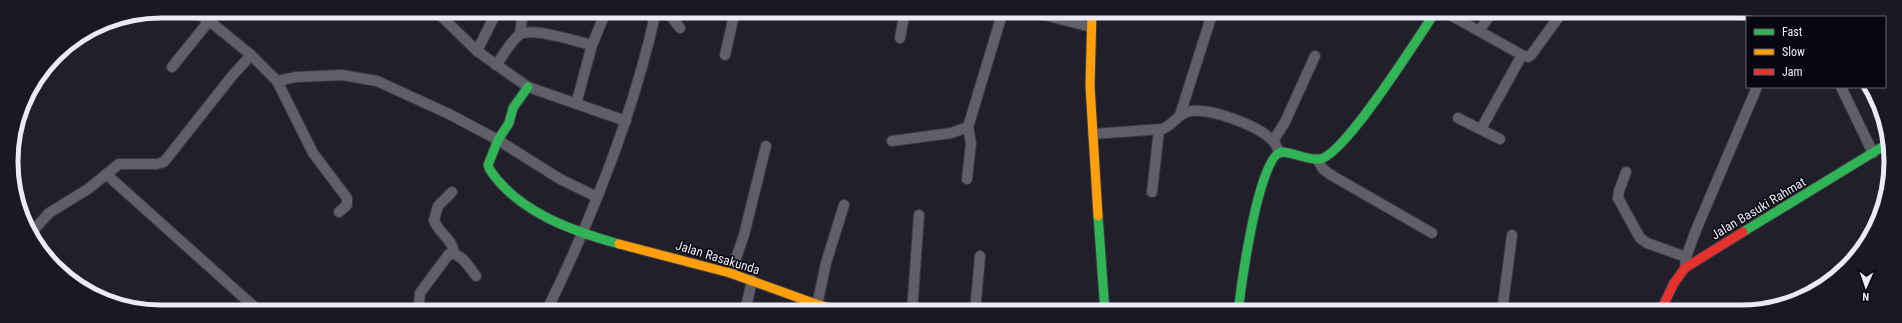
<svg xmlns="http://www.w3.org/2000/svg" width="1902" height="323" font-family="'Roboto Condensed',sans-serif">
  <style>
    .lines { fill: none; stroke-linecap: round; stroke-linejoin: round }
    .street-casing { stroke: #3b3a44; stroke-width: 12 }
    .fast-casing { stroke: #3b3a44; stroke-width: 11 }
    .slow-casing { stroke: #3b3a44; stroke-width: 11 }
    .jam-casing { stroke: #3b3a44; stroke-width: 11 }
    .street { stroke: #605f68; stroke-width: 10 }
    .fast { stroke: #30b455; stroke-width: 9 }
    .slow { stroke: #ff9f0a; stroke-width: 9 }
    .jam { stroke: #e5322d; stroke-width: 9 }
    .labels { text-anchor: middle; stroke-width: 3; stroke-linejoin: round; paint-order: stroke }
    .street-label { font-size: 13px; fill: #ebeaf8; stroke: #07070f }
    .rim { fill: none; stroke: #ebeaf8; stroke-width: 5 }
  </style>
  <rect width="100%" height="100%" fill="#201f2a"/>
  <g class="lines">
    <!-- street casing -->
    <g class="street-casing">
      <g id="street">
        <path d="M171 11 199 15 207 19 251 55 277 81 313 153 347 198V205L339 212"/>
        <path d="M436 11 477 51 528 87 626 121"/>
        <path d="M656 11 669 14 680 28"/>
        <path d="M1029 11 1091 27"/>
        <path d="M1443 11 1522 55 1528 57 1531 55 1563 11"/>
        <path d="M1479 31 1493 11"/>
        <path d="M520 34 523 11"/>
        <path d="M900 38 905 11"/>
        <path d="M477 51 497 11"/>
        <path d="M725 55 735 11"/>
        <path d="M496 65C503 56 510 42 519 35 532 26 577 42 592 45"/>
        <path d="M172 67 209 21"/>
        <path d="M277 81 296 77 342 75 377 81 449 114 498 140 560 179 597 197"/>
        <path d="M1841 87 1873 153"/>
        <path d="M576 104 592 45 606 11"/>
        <path d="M1180 115 1213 11"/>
        <path d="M1458 118 1500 139"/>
        <path d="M1481 129 1522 55"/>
        <path d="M1093 134 1162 129C1172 126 1177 115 1187 112 1208 106 1260 126 1274 142 1276 145 1278 149 1280 153"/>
        <path d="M892 141 951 133 968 127 1003 11"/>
        <path d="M1273 141 1285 122 1315 56"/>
        <path d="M1317 159 1323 169 1331 175 1432 233"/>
        <path d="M1626 172 1619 191 1618 198 1640 238 1647 243 1686 257"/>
        <path d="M106 174 260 312"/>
        <path d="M967 179 971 143 968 127"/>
        <path d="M452 192 438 206 434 220C438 233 453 239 454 253"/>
        <path d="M1152 192 1159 130"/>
        <path d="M32 232 49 213 88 189 119 164H156L164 162 232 76 251 55"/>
        <path d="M1685 268 1686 257 1696 230 1757 87"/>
        <path d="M731 273 744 235 766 146"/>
        <path d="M816 310 826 263 844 205"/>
        <path d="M423 312 419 304 420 293 449 254C460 251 470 268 476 276"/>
        <path d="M546 312C593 216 633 116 656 11"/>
        <path d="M745 312 752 280"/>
        <path d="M912 312 919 215"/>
        <path d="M975 312 980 256"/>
        <path d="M1502 312 1512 235"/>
      </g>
    </g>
    <!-- fast casing -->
    <g class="fast-casing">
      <g id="fast">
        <path d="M528 87 513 108 509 123 498 140 488 165 490 170C518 212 572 231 619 244"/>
        <path d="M1098 216 1105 312"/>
        <path d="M1743 232 1887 144"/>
        <path d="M1238 312C1241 287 1258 158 1281 152 1293 152 1310 161 1320 159 1345 155 1419 36 1436 11"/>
      </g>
    </g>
    <!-- slow casing -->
    <g class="slow-casing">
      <g id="slow">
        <path d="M1092 11 1090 86 1098 216"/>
        <path d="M619 244 730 273 816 304 845 312"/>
      </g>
    </g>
    <!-- jam casing -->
    <g class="jam-casing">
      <path id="jam" d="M1660 312 1674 283 1685 268 1743 232"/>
    </g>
    <!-- street -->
    <use href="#street" class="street"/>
    <!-- fast -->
    <use href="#fast" class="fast"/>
    <!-- slow -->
    <use href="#slow" class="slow"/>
    <!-- jam -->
    <use href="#jam" class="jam"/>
  </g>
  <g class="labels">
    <!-- street labels -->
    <g class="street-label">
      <text transform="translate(1758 208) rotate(-31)" y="5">Jalan Basuki Rahmat</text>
      <text transform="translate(718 257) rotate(17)" y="5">Jalan Rasakunda</text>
    </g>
  </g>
  <!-- crop -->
  <path d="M0 0H1902V323H0ZM161 18H1741A143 143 0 0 1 1884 161V162A143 143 0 0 1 1741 305H161A143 143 0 0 1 18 162V161A143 143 0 0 1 161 18Z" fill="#191922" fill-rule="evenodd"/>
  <path class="rim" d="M161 18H1741A143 143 0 0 1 1884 161V162A143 143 0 0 1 1741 305H161A143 143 0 0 1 18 162V161A143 143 0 0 1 161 18Z"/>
  <!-- legend -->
  <rect x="1746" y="16" width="140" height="72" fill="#07070f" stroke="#62626c"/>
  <rect x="1754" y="29" width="20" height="6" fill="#30b455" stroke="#62626c"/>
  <text x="1782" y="36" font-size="12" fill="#ebeaf8">Fast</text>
  <rect x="1754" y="49" width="20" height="6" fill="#ff9f0a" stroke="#62626c"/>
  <text x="1782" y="56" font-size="12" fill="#ebeaf8">Slow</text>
  <rect x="1754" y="69" width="20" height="6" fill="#e5322d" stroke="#62626c"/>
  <text x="1782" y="76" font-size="12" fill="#ebeaf8">Jam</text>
  <!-- north arrow -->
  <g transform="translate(1866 287) rotate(182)" stroke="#07070f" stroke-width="3" paint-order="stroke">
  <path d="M0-3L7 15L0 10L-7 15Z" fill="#ebeaf8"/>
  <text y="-6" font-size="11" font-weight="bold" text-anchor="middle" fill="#ebeaf8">N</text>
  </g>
</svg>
